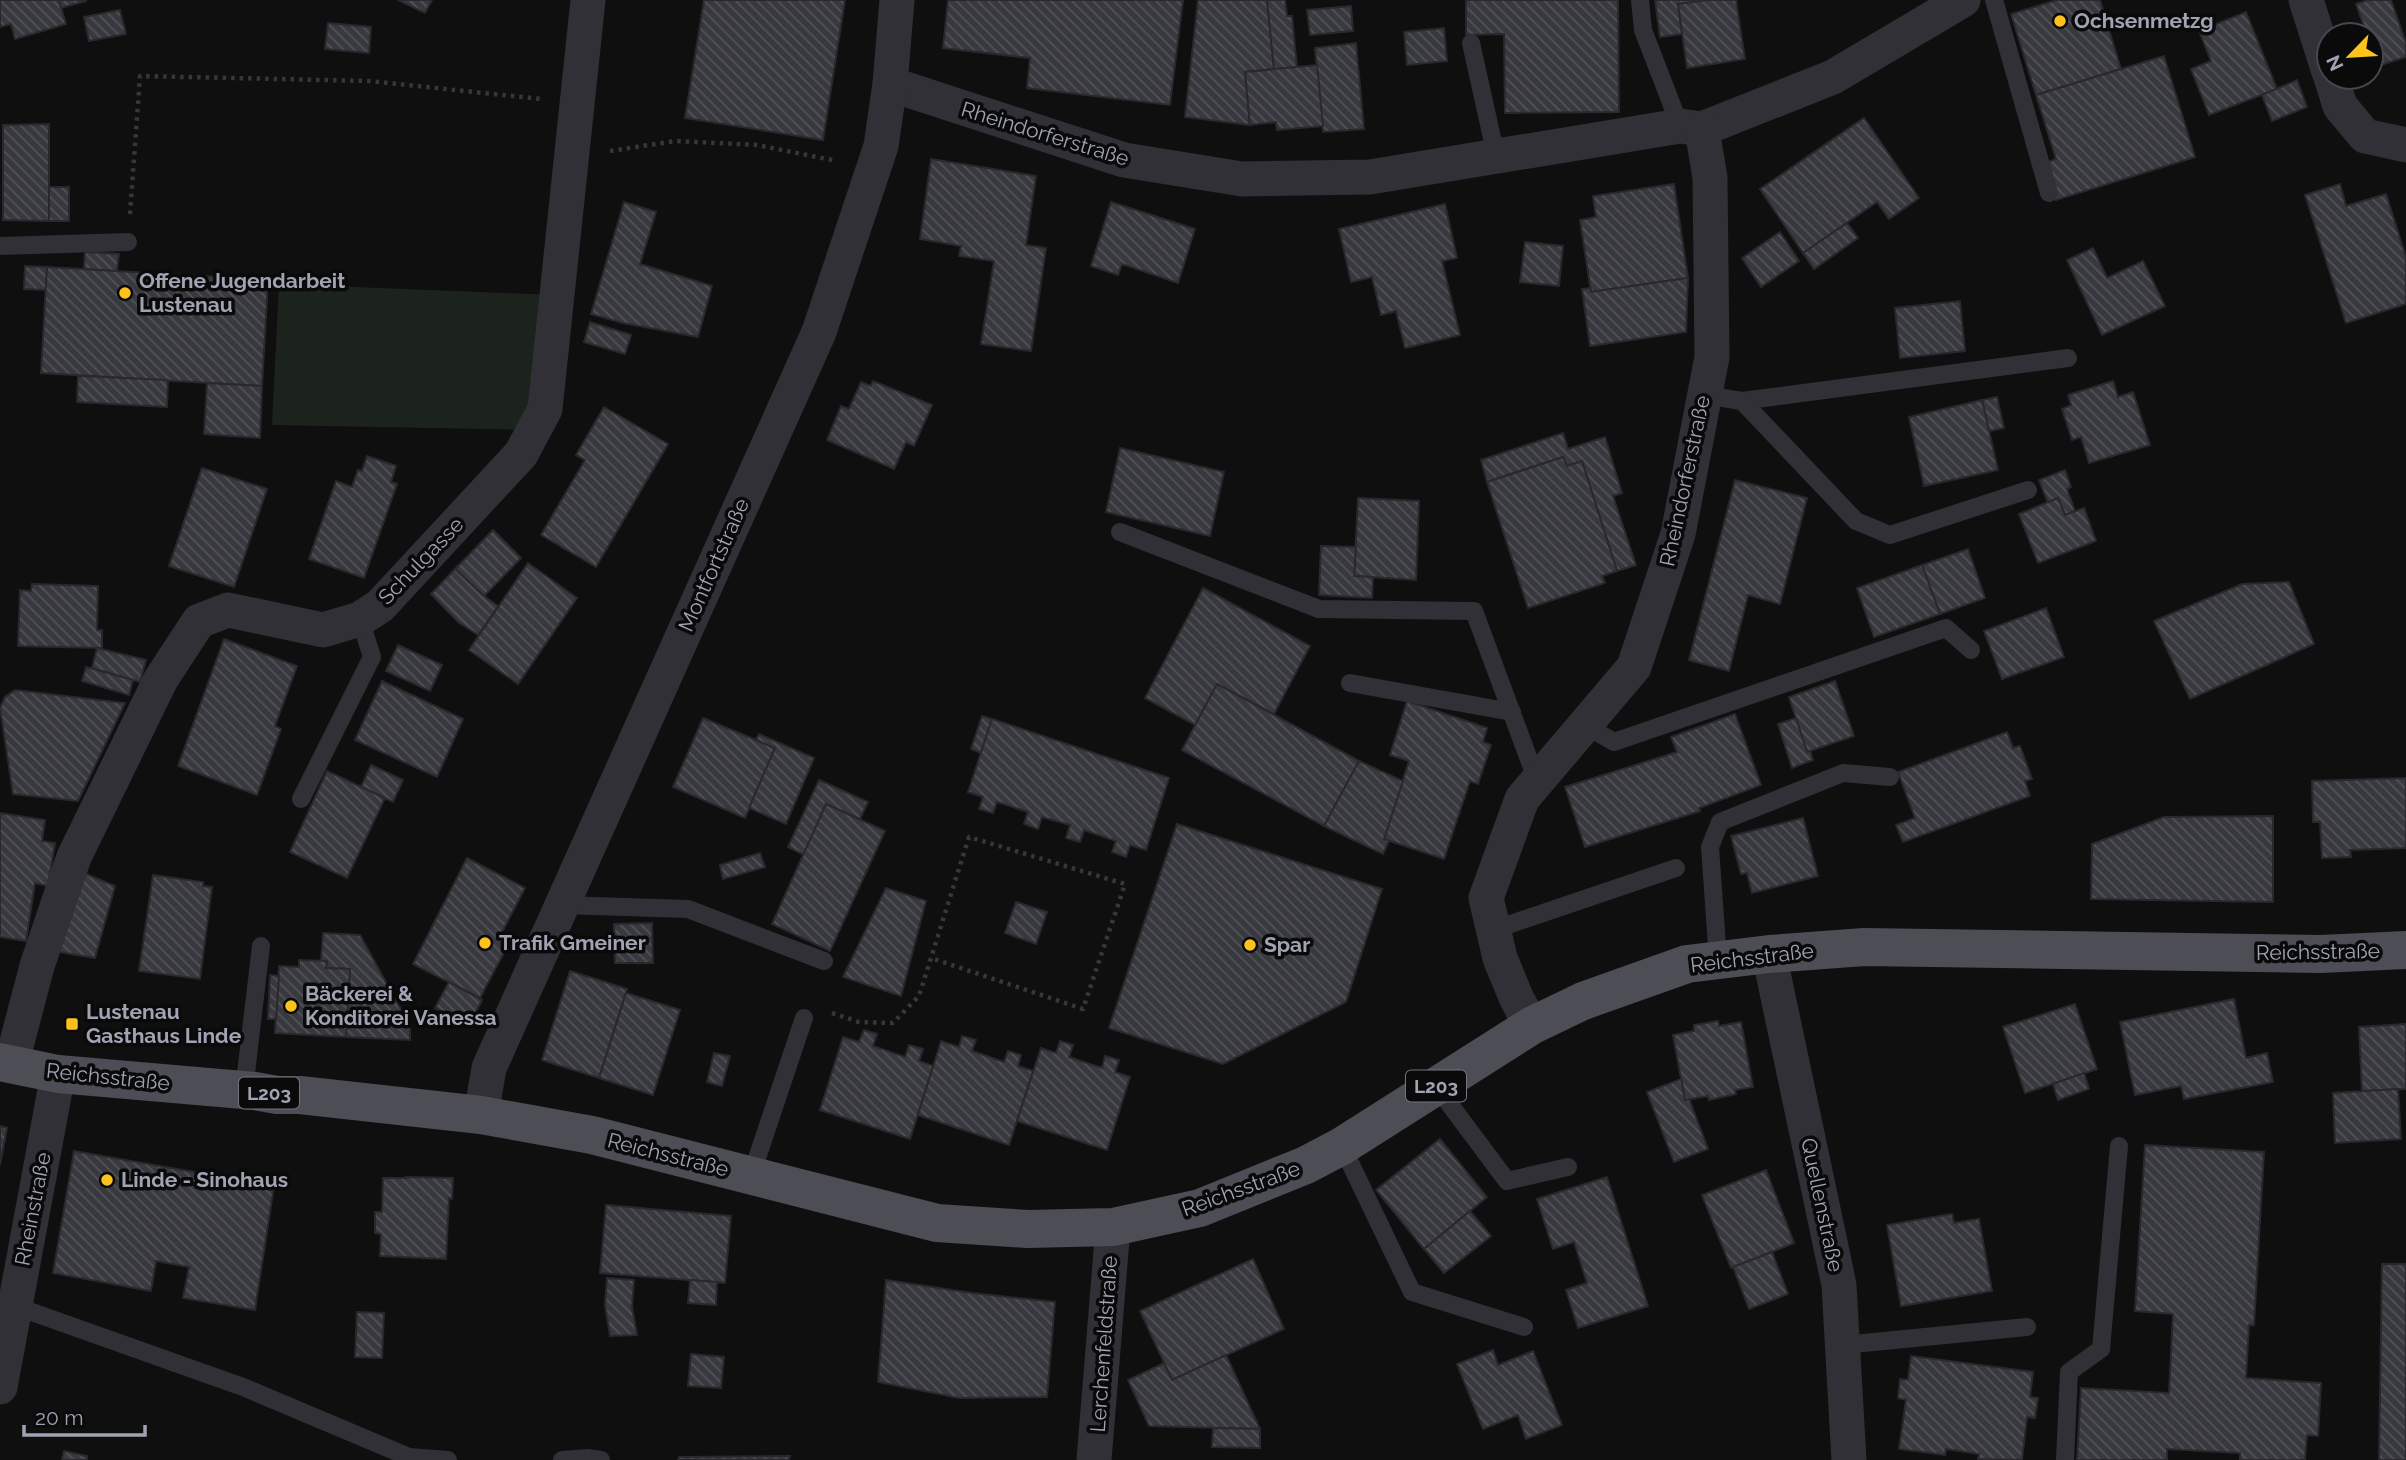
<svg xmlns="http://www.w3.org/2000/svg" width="2406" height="1460" font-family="Raleway,sans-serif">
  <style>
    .park { fill: #1b231c }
    .building { fill: url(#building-back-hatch); stroke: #29292d; stroke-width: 2 }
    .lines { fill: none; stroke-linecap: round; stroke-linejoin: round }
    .path { stroke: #36373d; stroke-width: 4.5; stroke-dasharray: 3.5 5; stroke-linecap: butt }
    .lane { stroke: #303036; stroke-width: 18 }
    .street { stroke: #303036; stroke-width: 35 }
    .primary { stroke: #4c4d55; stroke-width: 38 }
    .poi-dot { fill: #fdc21b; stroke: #0a0a0b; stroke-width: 2.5 }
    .labels { text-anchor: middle; stroke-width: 7; stroke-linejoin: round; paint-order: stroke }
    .shield { fill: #0a0a0b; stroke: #727580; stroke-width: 2 }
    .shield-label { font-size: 19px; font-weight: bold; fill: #9fa3b2 }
    .poi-label { font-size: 21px; font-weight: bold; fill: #9fa3b2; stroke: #0a0a0b; text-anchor: start }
    .street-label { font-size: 21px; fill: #9fa3b2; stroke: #0a0a0b }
  </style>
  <defs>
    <pattern id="building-back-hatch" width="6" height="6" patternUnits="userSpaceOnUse" patternTransform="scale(1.75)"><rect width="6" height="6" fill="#38393e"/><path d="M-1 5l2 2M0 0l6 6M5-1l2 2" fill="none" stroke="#525258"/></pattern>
  </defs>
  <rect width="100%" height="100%" fill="#0f0f10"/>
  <!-- park -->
  <path class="park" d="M279 284 557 295 533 430 272 425Z"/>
  <!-- building -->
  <g class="building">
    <path d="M0 0H59L66 24 15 39 11 24 0 27Z"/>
    <path d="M59 0H86V1L61 8Z"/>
    <path d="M398 0H432L425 13Z"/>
    <path d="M704 0H845L823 140 685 118Z"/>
    <path d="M948 0H1183L1170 105 1027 88 1030 58 943 48Z"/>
    <path d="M1198 0H1267L1274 69 1245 72 1250 125 1185 117Z"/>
    <path d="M1267 0H1285L1287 16H1292L1297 67 1274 69Z"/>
    <path d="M1466 0H1618L1619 112 1505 113 1504 34 1466 35Z"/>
    <path d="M1655 0H1698V2L1678 4 1682 34 1660 37Z"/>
    <path d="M1708 0H1736L1745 59 1687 68 1678 4Z"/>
    <path d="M2057 0H2100L2121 69 2036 95 2011 14Z"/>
    <path d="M2368 0H2391L2406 43V57L2378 66 2371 46V35H2367L2356 4Z"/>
    <path d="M1351 6 1353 31 1310 35 1307 10Z"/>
    <path d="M120 10 126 34 89 41 84 17Z"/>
    <path d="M2246 12 2277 89 2209 115 2191 69 2211 61 2199 31Z"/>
    <path d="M328 23 371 27 369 53 325 49Z"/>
    <path d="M1444 28 1447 61 1407 65 1404 32Z"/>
    <path d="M1356 43 1364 129 1323 132 1315 48Z"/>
    <path d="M2164 56 2195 157 2056 200 2045 163 2056 159 2036 95Z"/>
    <path d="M1317 65 1323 126 1277 130 1276 122 1250 125 1245 72Z"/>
    <path d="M2297 80 2307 107 2272 121 2262 95Z"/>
    <path d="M1864 118 1919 198 1889 219 1877 202 1803 253 1760 189Z"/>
    <path d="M49 124V221L3 220V125Z"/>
    <path d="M931 159 1036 176 1026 245 1046 248 1031 351 981 344 994 261 959 256 961 246 920 239Z"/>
    <path d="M1674 184 1688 278 1591 292 1580 220 1596 217 1593 196Z"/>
    <path d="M2340 184 2346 206 2386 194 2406 257V304L2346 323 2305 195Z"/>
    <rect x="49" y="187" width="20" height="34"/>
    <path d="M624 202 656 212 640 264 712 286 698 337 623 323 591 314Z"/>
    <path d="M1111 202 1195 229 1178 283 1122 264 1118 275 1091 266Z"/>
    <path d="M1445 204 1457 258 1442 261 1460 335 1405 348 1396 311 1381 315 1372 277 1351 282 1339 229Z"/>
    <path d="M1847 223 1858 238 1814 269 1803 253Z"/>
    <path d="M1780 232 1799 261 1761 287 1742 258Z"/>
    <path d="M1525 242 1563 246 1559 286 1520 282Z"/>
    <path d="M2093 248 2107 278 2143 261 2165 306 2102 335 2067 260Z"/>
    <path d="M85 252 119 254 117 271 84 269Z"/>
    <path d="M25 266 47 267 46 290 24 289Z"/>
    <path d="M47 267 268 280 262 386 41 373Z"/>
    <path d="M1688 278 1686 332 1590 346 1582 289 1590 288 1591 292Z"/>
    <path d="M1960 301 1965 351 1900 358 1895 308Z"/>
    <path d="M590 322 631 335 625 354 584 342Z"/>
    <path d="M78 376 168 380 167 407 77 402Z"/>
    <path d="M873 381 932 405 914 446 906 442 894 469 827 440 841 406 849 409 861 382 871 386Z"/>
    <path d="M2113 381 2118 397 2133 392 2150 445 2089 463 2081 437 2072 440 2062 409 2071 405 2068 395Z"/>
    <path d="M207 383 262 386 260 438 204 434Z"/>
    <path d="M1997 397 2004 428 1989 431 1982 400Z"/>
    <path d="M1982 400 1998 470 1924 486 1909 417Z"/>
    <path d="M604 407 668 444 596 567 541 535 585 460 576 455Z"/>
    <path d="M1563 433 1568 449 1605 437 1622 493 1613 496 1636 565 1617 571 1582 461 1567 466 1563 457 1487 482 1481 460Z"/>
    <path d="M1120 448 1224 472 1210 536 1106 512Z"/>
    <path d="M367 456 396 466 391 482 397 484 364 578 309 559 336 481 352 487 358 470 362 471Z"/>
    <path d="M1563 457 1567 466 1582 461 1617 571 1602 576 1605 583 1528 608 1487 482Z"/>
    <path d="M202 468 267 489 234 587 169 566Z"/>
    <path d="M2065 470 2071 487 2067 489 2075 511 2065 515 2058 498 2048 503 2039 480Z"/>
    <path d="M1735 480 1807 498 1780 604 1748 595 1729 671 1689 660Z"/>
    <path d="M1358 498 1419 501 1416 580 1354 576Z"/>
    <path d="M2058 498 2065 515 2084 508 2096 541 2038 563 2019 514Z"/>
    <path d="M493 530 521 558 484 596 455 569Z"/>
    <path d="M1321 546 1356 547 1354 576 1373 577 1372 598 1319 595Z"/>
    <path d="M1968 549 1985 598 1940 614 1922 565Z"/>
    <path d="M528 563 577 598 518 684 469 650Z"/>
    <path d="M1922 565 1940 614 1874 637 1857 588Z"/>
    <path d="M455 569 484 596 498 606 478 635 458 622 431 594Z"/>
    <path d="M2289 582 2314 644 2190 699 2154 621 2242 584Z"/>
    <path d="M32 584 98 586 97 630H102V648L18 646 20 590 31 591Z"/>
    <path d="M1203 588 1310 646 1274 714 1217 684 1195 725 1145 698Z"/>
    <path d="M2046 608 2064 657 2002 679 1984 631Z"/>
    <path d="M224 639 297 666 275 726 281 729 257 795 178 766Z"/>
    <path d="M398 645 442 665 430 691 386 671Z"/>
    <path d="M97 648 146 660 140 682 92 668Z"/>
    <path d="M86 667 133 680 129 695 82 681Z"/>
    <path d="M382 681 463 719 437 777 355 740Z"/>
    <path d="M1835 681 1854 736 1807 752 1789 697Z"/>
    <path d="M1217 684 1359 761 1324 826 1182 750Z"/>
    <path d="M15 690 125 703 78 801 13 794 0 708 5 697Z"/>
    <path d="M1407 701 1487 728 1483 742 1491 745 1478 784 1470 781 1444 859 1384 839 1409 761 1390 755Z"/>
    <path d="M1735 714 1761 785 1699 808 1700 811 1585 847 1565 787 1677 752 1671 737Z"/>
    <path d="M982 716 992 719 981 753 971 749Z"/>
    <path d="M703 718 775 748 745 818 673 787Z"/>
    <path d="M1796 718 1807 752 1810 751 1813 760 1792 768 1778 724Z"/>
    <path d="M992 719 1169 778 1146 850 1130 845 1126 857 1112 852 1116 841 1084 830 1080 842 1066 838 1070 825 1042 817 1038 829 1024 824 1028 812 997 802 993 813 979 809 983 797 968 792Z"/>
    <path d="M2007 732 2013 748 2020 746 2032 779 2025 781 2030 796 1903 842 1896 825 1915 818 1898 772Z"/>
    <path d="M759 734 814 758 786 824 749 808 775 748 756 740Z"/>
    <path d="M1359 761 1403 781 1384 839 1389 841 1383 854 1324 826Z"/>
    <path d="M371 765 403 780 393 802 361 787Z"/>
    <path d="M327 771 385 798 347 878 290 852Z"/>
    <path d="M2406 778V848L2350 850 2351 857 2322 858 2320 822H2313L2312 781Z"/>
    <path d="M819 780 868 802 860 819 826 804 804 855 788 847Z"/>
    <path d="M826 804 885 831 830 951 772 924Z"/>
    <path d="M0 813 45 820 42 841 55 843 48 886 35 883 26 941 0 937Z"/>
    <path d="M2273 816V902L2091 899 2092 844 2164 817Z"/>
    <path d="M1803 818 1818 876 1752 893 1747 873 1741 874 1731 836Z"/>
    <path d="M1177 824 1382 889 1346 1002 1223 1064 1109 1028Z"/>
    <path d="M760 853 765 867 723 879 720 865Z"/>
    <path d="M467 858 525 888 499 938 509 943 480 998 413 964Z"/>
    <path d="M84 873 115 886 95 958 53 951Z"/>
    <path d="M153 875 203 882V886L212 887 200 979 139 971Z"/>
    <path d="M886 888 926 901 901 996 843 977Z"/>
    <path d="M1016 902 1047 912 1036 944 1005 933Z"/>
    <path d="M652 923 653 963H615L614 924Z"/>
    <path d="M323 933 360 935 410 1026V1040L346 1037 350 969 326 968 327 961H321Z"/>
    <path d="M299 960 327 961 326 968 350 969 346 1037 275 1033 279 966 299 967Z"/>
    <path d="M570 971 627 989 599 1078 542 1060Z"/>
    <path d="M270 975 279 976 276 1019H268Z"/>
    <path d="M449 982 482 1000 469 1025 435 1008Z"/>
    <path d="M626 993 680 1010 653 1095 599 1078Z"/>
    <path d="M2234 999 2246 1058 2267 1053 2273 1082 2184 1099 2181 1086 2135 1095 2120 1022Z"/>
    <path d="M2075 1004 2097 1069 2025 1093 2003 1027Z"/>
    <path d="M1718 1021 1719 1026 1741 1022 1753 1087 1735 1090 1736 1094 1709 1100 1708 1096 1685 1100 1673 1035 1694 1031V1025Z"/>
    <path d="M2406 1024V1089L2362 1091 2359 1027Z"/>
    <path d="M864 1030 877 1034 873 1046 905 1057 909 1045 923 1049 919 1061 933 1066 910 1139 820 1110 843 1037 859 1042Z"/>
    <path d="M962 1036 976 1040 972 1051 1004 1062 1008 1051 1021 1055 1018 1066 1033 1071 1009 1145 918 1115 941 1041 959 1047Z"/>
    <path d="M1060 1041 1073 1045 1069 1057 1102 1068 1105 1056 1119 1060 1115 1072 1130 1077 1107 1150 1017 1121 1041 1048 1056 1053Z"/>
    <path d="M714 1053 730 1056 722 1086 707 1082Z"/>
    <path d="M2084 1073 2089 1089 2058 1100 2053 1084Z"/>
    <path d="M1681 1079 1685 1100 1689 1099 1708 1149 1674 1162 1647 1092Z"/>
    <path d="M2398 1089 2401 1139 2335 1143 2333 1093Z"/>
    <path d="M0 1126 7 1128 0 1165Z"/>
    <path d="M1440 1139 1487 1197 1424 1249 1376 1190Z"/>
    <path d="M2145 1145 2264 1152 2254 1325H2249L2246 1378 2321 1383 2318 1436 2307 1435 2305 1460H2240V1453L2167 1449V1460H2077L2081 1388 2169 1393 2173 1314 2135 1311Z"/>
    <path d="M74 1151 274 1186 255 1310 183 1298 189 1267 156 1261 151 1291 53 1273Z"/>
    <path d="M1766 1170 1794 1243 1731 1268 1702 1195Z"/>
    <path d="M406 1177 453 1178 452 1199 449 1198 446 1259 380 1256 381 1234 375 1233V1212H382L383 1178H406Z"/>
    <path d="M1607 1177 1648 1306 1578 1328 1566 1290 1587 1283 1574 1242 1553 1249 1537 1199Z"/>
    <path d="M606 1205 731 1216 725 1283 600 1273Z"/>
    <path d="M1470 1211 1491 1236 1444 1273 1424 1249Z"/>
    <path d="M1952 1214 1954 1223 1979 1219 1992 1291 1901 1306 1887 1225Z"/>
    <path d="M1772 1252 1788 1294 1749 1309 1733 1267Z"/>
    <path d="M1253 1259 1284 1329 1172 1380 1140 1311Z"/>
    <path d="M2382 1264H2406V1460H2379Z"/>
    <path d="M607 1278 634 1280 632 1307 637 1335 610 1336 605 1305Z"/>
    <path d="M690 1280 717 1282 716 1305 688 1303Z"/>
    <path d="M886 1280 972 1293 1055 1302 1047 1397 959 1398 878 1382Z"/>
    <path d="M357 1312 384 1313 382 1358 355 1357Z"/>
    <path d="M1493 1350 1498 1365 1533 1351 1562 1425 1526 1439 1518 1415 1483 1429 1457 1364Z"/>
    <path d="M691 1354 724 1357 721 1388 688 1386Z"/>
    <path d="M1226 1355 1260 1429 1149 1426 1128 1380 1164 1363 1172 1380Z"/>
    <path d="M1911 1356 2033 1372 2030 1397 2038 1398 2035 1418 2027 1417 2022 1460 1978 1459 1979 1454 1946 1449 1945 1455 1899 1449 1906 1400 1898 1398 1900 1379 1908 1380Z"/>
    <path d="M1213 1428 1260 1429V1448L1212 1447Z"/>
    <path d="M64 1451 87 1456V1460H62Z"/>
    <path d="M790 1456 789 1460H678L679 1457Z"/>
  </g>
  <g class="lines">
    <!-- path -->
    <g class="path">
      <path d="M610 151 675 141 757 145 837 161"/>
      <path d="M130 214 140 76 369 81 541 99"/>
      <path d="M832 1013 859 1022 893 1023 919 996 969 837 1125 884 1083 1009 931 958"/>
    </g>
    <!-- lane -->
    <g class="lane">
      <path d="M1640 0 1643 30 1680 126"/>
      <path d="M1994 0 2049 193"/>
      <path d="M1471 43 1496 156"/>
      <path d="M0 246 128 242"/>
      <path d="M1704 395 1742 401 2068 358"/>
      <path d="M1742 401 1856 521 1890 535 2028 490"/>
      <path d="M1120 532 1319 609 1474 611 1537 781"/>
      <path d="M1350 683 1512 712"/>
      <path d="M1585 725 1614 742 1946 628 1971 650"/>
      <path d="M301 799 372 657 360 619"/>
      <path d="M562 905 688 909 824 961"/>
      <path d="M1493 930 1676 868"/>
      <path d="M1718 960 1710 847 1720 822 1843 773 1890 777"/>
      <path d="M1436 1086 1507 1181 1568 1167"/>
      <path d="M244 1090 261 946"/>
      <path d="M1342 1146 1412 1292 1524 1327"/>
      <path d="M751 1176 804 1018"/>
      <path d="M15 1306 243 1387 409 1457 448 1460"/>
      <path d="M1843 1345 2027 1327"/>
      <path d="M562 1460 588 1458 601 1460"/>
      <path d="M2065 1460 2069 1372 2101 1349 2119 1146"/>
    </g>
    <!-- street -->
    <g class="street">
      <path d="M2306 0 2329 72"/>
      <path d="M2331 77 2340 106 2365 136 2406 145"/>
      <path d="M890 84 1124 160 1242 179 1370 177 1680 126 1702 129 1833 77 1963 0"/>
      <path d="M1769 954 1839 1285 1849 1460"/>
      <path d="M1531 1026 1516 997 1500 958 1486 898 1522 799 1634 667 1678 534 1712 357 1710 178 1702 129"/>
      <path d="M11 1065 37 966 74 857 161 679 199 621 228 610 323 630 360 619 380 606 521 454 545 409 588 0"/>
      <path d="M481 1115 489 1068 819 332 881 146 890 84 897 0"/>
      <path d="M0 1387 58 1074"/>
      <path d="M1094 1460 1113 1227"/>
    </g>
    <!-- primary -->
    <path class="primary" d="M0 1062 58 1074 255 1091 277 1095H300L481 1115 592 1135 937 1223 1028 1229 1113 1227 1200 1208 1306 1165 1342 1146 1531 1026 1583 1001 1687 964 1769 954 1864 947 2321 954 2406 950"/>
  </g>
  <!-- markers -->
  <g class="poi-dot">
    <circle cx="2060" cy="21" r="7"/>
    <circle cx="125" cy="293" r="7"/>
    <circle cx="485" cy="943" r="7"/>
    <circle cx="1250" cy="945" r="7"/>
    <circle cx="291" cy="1006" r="7"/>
    <rect x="65" y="1017" width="14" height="14" rx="3.5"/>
    <circle cx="107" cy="1180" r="7"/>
  </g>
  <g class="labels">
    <!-- shield labels -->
    <g class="shield">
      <rect x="1406" y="1070.5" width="60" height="31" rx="5"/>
      <rect x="239" y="1077.5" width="60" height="31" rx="5"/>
    </g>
    <g class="shield-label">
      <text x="1436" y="1093">L203</text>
      <text x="269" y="1100">L203</text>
    </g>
    <!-- poi labels -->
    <g class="poi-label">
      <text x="2074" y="28">Ochsenmetzg</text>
      <text x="139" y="288">Offene Jugendarbeit<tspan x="139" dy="24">Lustenau</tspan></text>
      <text x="499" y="950">Trafik Gmeiner</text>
      <text x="1264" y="952">Spar</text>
      <text x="305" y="1001">Bäckerei &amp;<tspan x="305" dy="24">Konditorei Vanessa</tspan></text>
      <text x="86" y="1019">Lustenau<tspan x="86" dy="24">Gasthaus Linde</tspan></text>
      <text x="121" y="1187">Linde - Sinohaus</text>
    </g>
    <!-- street labels -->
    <g class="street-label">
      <text transform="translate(1045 134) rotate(17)" y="7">Rheindorferstraße</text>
      <text transform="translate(1685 481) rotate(-78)" y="7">Rheindorferstraße</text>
      <text transform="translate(421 561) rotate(-46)" y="7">Schulgasse</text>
      <text transform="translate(714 565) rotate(-66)" y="7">Montfortstraße</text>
      <text transform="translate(2318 952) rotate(-1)" y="7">Reichsstraße</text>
      <text transform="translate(1752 958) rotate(-7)" y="7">Reichsstraße</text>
      <text transform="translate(108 1077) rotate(6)" y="7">Reichsstraße</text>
      <text transform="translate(668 1155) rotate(14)" y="7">Reichsstraße</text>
      <text transform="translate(1241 1189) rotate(-20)" y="7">Reichsstraße</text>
      <text transform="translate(1822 1205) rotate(78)" y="7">Quellenstraße</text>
      <text transform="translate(33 1209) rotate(-79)" y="7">Rheinstraße</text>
      <text transform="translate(1104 1344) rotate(-86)" y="7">Lerchenfeldstraße</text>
    </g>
  </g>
  <!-- north arrow -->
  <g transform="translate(2350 56) rotate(245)"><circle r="33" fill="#0a0a0b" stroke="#46474e" stroke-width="2"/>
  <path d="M0-5L12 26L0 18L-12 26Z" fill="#fdc21b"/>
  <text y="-10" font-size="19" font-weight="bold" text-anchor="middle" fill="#9fa3b2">N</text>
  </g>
  <!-- scale -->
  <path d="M24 1425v10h121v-10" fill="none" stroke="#9fa3b2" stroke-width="3.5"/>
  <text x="35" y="1425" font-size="21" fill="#9fa3b2" stroke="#0a0a0b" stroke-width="5" paint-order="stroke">20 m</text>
</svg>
